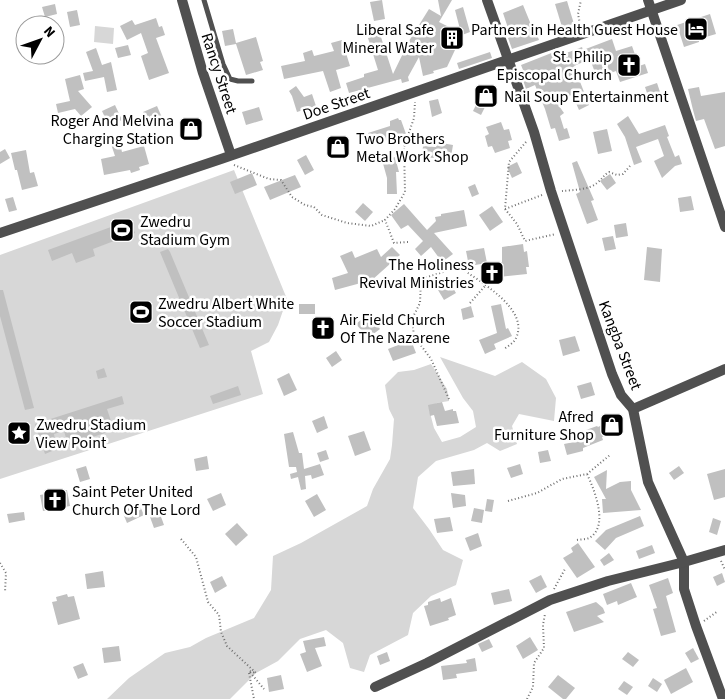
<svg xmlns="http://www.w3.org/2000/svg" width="725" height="699" font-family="'Source Sans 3',sans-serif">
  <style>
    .green { fill: #d7d7d7 }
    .building { fill: #c0c0c0 }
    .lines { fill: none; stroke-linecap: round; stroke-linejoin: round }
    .path { stroke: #727272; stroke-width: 2; stroke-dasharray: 1 2.5; stroke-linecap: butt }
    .service { stroke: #505050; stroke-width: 5 }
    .minor { stroke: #505050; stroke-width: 10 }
    .labels { text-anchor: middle; stroke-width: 5; stroke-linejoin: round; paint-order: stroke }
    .poi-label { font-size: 16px; fill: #000; stroke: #fff; text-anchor: start }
    .street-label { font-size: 16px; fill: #000; stroke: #fff }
  </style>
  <rect width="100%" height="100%" fill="#fff"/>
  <!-- green -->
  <g class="green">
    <path d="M95 26 114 28 113 44 94 42Z"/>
    <path d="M234 170 287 299 278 325 269 342 251 351 263 394 0 479V255Z"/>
    <path d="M440 357 495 376 522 362 546 379 556 398 554 421 519 414 512 426 517 444 500 451 487 443 474 450 436 461 418 477 413 508 429 529 443 550 463 560 456 585 431 596 413 613 408 635 370 655 364 672 350 668 343 643 326 630 300 639 278 661 256 673 230 699H107L129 678 165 653 190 647 206 638 254 618 271 590 273 556 301 543 367 506 373 489 390 459 392 445 394 419 389 409 385 385 398 372 414 370 431 364 447 389 449 401 437 403 429 409 434 428 442 442 460 437 476 427 473 411 463 398Z"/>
  </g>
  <!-- building -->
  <g class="building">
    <path d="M382 0 385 19 374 21 370 2Z"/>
    <path d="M438 0H452L439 22 461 33 455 10 463 7 470 32 462 35 447 67 433 71 434 73 423 76 419 57 408 77 409 81 402 83 401 79 349 93 346 83 364 77V74L378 70 368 38 380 34 393 74 409 41 429 9 441 16Z"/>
    <path d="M567 1 574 24 562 27 555 4Z"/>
    <path d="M55 4 57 14 45 17 42 7Z"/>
    <path d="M523 5 532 27H534L539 40 512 49 508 38 511 37 503 13Z"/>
    <path d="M77 10 80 25 70 27 67 12Z"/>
    <path d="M710 14 716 34 699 39V42L684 47 677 25Z"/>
    <path d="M156 18 159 27 162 26 165 35 156 38 169 73 149 80 141 56 148 53 141 33 127 40 120 26 132 20 135 25Z"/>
    <path d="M233 29 236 43 256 37 263 61 260 62 263 70 246 75 236 44 225 46 222 31Z"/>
    <path d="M612 39 616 51 632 46 639 66 645 64 648 73 620 82 616 71 597 78 590 59 574 66 589 105 579 110 572 94 559 106 564 113 560 116 564 129 567 128 570 138 559 141 555 128 551 129 545 109 535 85 526 89 520 71 523 70 521 65 554 52 556 57 582 47 583 50Z"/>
    <path d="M342 40 350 66 336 70 341 88 330 92 323 71 284 79 281 66 305 61 303 53 312 50 314 56 334 51 331 43Z"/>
    <path d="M128 45 131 55 118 58 115 48Z"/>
    <path d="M96 48 102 65 111 62 117 90 107 92 104 77 85 81 83 73 93 71 86 52Z"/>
    <path d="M490 52 492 58 459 69 457 63Z"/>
    <path d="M80 75 84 89 78 91 92 107 81 116 75 109 58 113 56 104 70 101 65 79Z"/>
    <path d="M657 83 660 92 648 96 645 87Z"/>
    <path d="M296 86 304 97 312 94 316 106 297 112 292 96 289 91Z"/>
    <path d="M699 87 701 96 725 92V146L715 149 704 119 696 121 693 110 688 89Z"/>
    <path d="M438 99 442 113 432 117 429 101Z"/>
    <path d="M479 99 487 103 481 115 473 111Z"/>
    <path d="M115 105 122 120 109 126 102 111Z"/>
    <path d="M157 106 163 120 149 126 143 112Z"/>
    <path d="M259 107 263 120 246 125 242 112Z"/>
    <path d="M628 116 639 134 665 125 669 136 667 137 675 157 679 155 682 164 675 166 662 178 654 161 664 156 658 139 636 147 642 162 634 165 625 137 617 124Z"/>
    <path d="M398 118 399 120H401L406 134 372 145 368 133 390 126V121Z"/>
    <path d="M198 120 199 132 189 133 188 121Z"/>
    <path d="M501 122 504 130 509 129 512 140 508 141 510 148 495 153 492 146 488 147 485 136 489 134 486 127Z"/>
    <path d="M607 129 612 151 598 154 593 132Z"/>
    <path d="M118 136 122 152 144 146 149 164 139 167 140 170 131 173 130 170 104 175 101 159 115 156 109 138Z"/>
    <path d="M436 142 453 145 450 163 433 160 434 158 422 157 423 146 436 147Z"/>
    <path d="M5 149 10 158 0 164V152Z"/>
    <path d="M26 150 30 173 34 172 38 186 22 190 17 170H15L11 153Z"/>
    <path d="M306 155 314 170 305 175 297 160Z"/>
    <path d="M395 157 399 172H396L397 194H387V178L382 160Z"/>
    <path d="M577 161 594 200 591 201 598 220 587 224 576 194 580 192 572 163Z"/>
    <path d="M517 162 522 173 512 178 507 167Z"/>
    <path d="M252 173 257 185 235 194 230 182Z"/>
    <path d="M610 174 616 183 607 190 600 181Z"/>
    <path d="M295 175 301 187 270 200 264 187Z"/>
    <path d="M475 184 479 194 472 197 468 187Z"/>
    <path d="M691 196 694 210 680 212 678 198Z"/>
    <path d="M13 197 17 210 9 212 5 199Z"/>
    <path d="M363 203 373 212 365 221 355 212Z"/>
    <path d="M404 204 427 230 436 221 435 217 441 216V214L464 210 467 226 434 233 453 254 442 262 431 247 421 256 415 249 423 241 408 225 401 229 391 215Z"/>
    <path d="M492 206 503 222 490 231 479 215Z"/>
    <path d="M130 220 135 233 93 249 95 256 76 263 72 253 52 261 48 250Z"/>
    <path d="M626 223 628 236 616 238 614 225Z"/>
    <path d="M613 236 616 249 605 251 602 238Z"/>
    <path d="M523 244 524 252 527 251 529 267H526L527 274 499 277 500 281 486 283 484 264 502 262V247Z"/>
    <path d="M392 247 400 255 372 280 335 290 332 278 348 273 340 256 352 251 355 258 377 249 381 257Z"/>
    <path d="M647 247 662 249 660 282 644 280Z"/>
    <path d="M484 248 487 263 469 266 466 251Z"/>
    <path d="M168 249 170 252 209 345 200 348 160 252Z"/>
    <path d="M447 278 456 293 444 300 435 285Z"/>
    <path d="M0 290H3L34 408 25 410 0 316Z"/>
    <rect x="299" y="304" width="16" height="10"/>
    <path d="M501 304 506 329 508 328 512 336 494 344 496 349 485 354 479 340 497 333 491 306Z"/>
    <path d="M471 306 474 317 463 320 461 309Z"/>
    <path d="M368 314 380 329 368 338 356 324Z"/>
    <path d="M319 319 324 325 327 323 333 330 323 338 313 325Z"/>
    <path d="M575 336 580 351 563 356 559 340Z"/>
    <path d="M411 340 416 353 393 361 388 349Z"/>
    <path d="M336 351 342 360 332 367 326 358Z"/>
    <path d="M104 368 107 377 98 379 96 371Z"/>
    <path d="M289 373 297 390 284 396 277 379Z"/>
    <path d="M591 382 595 395 581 399 577 386Z"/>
    <path d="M238 386 241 395 213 404 210 396Z"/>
    <path d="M122 396 124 404 107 409 114 430 68 445 64 431 54 434 57 449 45 454 35 424Z"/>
    <path d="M442 402 445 411 453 409V411H456L459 423 437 426 434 415 430 416 428 405Z"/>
    <path d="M324 416 328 428 317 433 312 421Z"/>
    <path d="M618 417 623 426 602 437 603 440 583 448V451L567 455 564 444 589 439 586 430 597 426 598 427Z"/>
    <path d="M364 431 371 450 355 456 348 436Z"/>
    <path d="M293 432 299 453H302L304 469 320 464 324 475 312 479 311 475 305 476 306 489 301 490 298 477 291 479 290 474 297 472 296 467H289L284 434Z"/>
    <path d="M326 450 329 459 320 462 317 453Z"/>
    <path d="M548 450 551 461 540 463 538 452Z"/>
    <path d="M207 456 209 469 196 471 194 459Z"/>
    <path d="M520 464 523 474 511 478 507 468Z"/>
    <path d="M86 466 90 479 80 482 76 469Z"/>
    <path d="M679 466 684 473 674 480 669 473Z"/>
    <path d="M474 469 475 484 453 486 451 472Z"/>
    <path d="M725 469V497L714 500 707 474Z"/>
    <path d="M607 470 606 489 620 482 631 481V490L641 510 603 513 602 499H606L594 477Z"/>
    <path d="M67 490 70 506 43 511 40 495Z"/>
    <path d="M221 493 226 505 213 511 207 499Z"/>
    <path d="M451 493 465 495 466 506 453 508Z"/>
    <path d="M317 494 326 510 314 517 305 501Z"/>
    <path d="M487 499 494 500 492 512 485 511Z"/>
    <path d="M139 504 144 515 127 523 122 511Z"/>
    <path d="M474 508 484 510 482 523 471 521Z"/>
    <path d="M24 512 25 520 9 523 7 514Z"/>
    <path d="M160 514 164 525 154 528 150 517Z"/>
    <path d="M640 516 644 526 616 538 605 550 595 541 606 530Z"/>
    <path d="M450 517 453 531 437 533 434 519Z"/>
    <path d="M713 518 721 521 717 535 709 532Z"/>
    <path d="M237 523 248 535 236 546 225 534Z"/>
    <path d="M478 533 482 546 470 551 465 538Z"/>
    <path d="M578 543 595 567 577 578 563 558 573 552 571 548Z"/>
    <path d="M652 545 655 553 639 559 636 551Z"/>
    <path d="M609 553 614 560 604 566 600 560Z"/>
    <path d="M103 571 105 587 87 589 85 574Z"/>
    <path d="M722 573 725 582 717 586 713 577Z"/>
    <path d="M541 575 547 587 536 593 529 581Z"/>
    <path d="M222 576 227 586 215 593 210 582Z"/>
    <path d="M668 578 673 593 666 596 676 632 661 636 653 609 657 608 649 585Z"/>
    <path d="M631 583 637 597 618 605 617 601 607 605 603 594Z"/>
    <path d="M509 589 512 601 494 605 491 593Z"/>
    <path d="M67 594 68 597 74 596 80 619 58 625 52 602 57 601 56 597Z"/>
    <path d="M440 598 441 602 451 598 456 615 448 618 449 620 430 626 424 606 428 605V602Z"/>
    <path d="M596 602 603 608 605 613 597 616 604 622 574 632 566 612Z"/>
    <path d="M324 637 326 646 315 648 322 666 307 672 300 654 306 652 303 641Z"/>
    <path d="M530 637 538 650 523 659 516 646Z"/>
    <path d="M489 639 493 647 482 652 478 644Z"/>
    <path d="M119 646 121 661 104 663 102 648Z"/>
    <path d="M693 648 699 659 691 663 685 653Z"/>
    <path d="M387 652 390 661 380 665 377 656Z"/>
    <path d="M628 652 639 660 633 667 622 659Z"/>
    <path d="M475 658 477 671 456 674 457 678 443 680 441 666 467 663 466 660Z"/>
    <path d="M83 663 88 675 78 679 73 667Z"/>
    <path d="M686 668 693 682 671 694 664 680Z"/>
    <path d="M281 675 284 689 269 692 267 678Z"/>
    <path d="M558 675 575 688 566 699H563L548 687Z"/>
    <path d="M653 678 662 684 657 692 648 686Z"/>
    <path d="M624 681 633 687 627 695 618 689Z"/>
  </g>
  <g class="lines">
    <!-- path -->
    <g class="path">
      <path d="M580 24 578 14 581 0"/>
      <path d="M526 142 509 162 505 209 542 195"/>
      <path d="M234 165 269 179 281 180 292 197 305 205 314 207 322 215 347 223 371 226 385 220"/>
      <path d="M562 191C572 190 589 190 597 183 602 179 604 175 609 172L617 175 623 174 630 166"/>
      <path d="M505 209 517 224 525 241 556 234"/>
      <path d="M408 242 394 243 385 220 395 209 405 192 404 147 414 118 415 102"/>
      <path d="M470 303 485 286"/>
      <path d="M449 399 431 359 414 336 412 319 420 303 421 279 459 267C479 281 530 309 516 338 514 343 508 346 504 349"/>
      <path d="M508 501 537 493 562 479 587 474 610 455"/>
      <path d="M181 539 196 557 208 602 219 615 221 632 227 646 256 673 249 671 264 689"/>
      <path d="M577 540C582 539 588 540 592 536 608 523 594 489 587 474"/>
      <path d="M721 561 725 570"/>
      <path d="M0 563 6 573 5 592"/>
      <path d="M554 589 565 569"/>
      <path d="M704 621 718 611"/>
      <path d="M249 673 254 699"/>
      <path d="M527 699 533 687 534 663 544 648 543 625 545 614"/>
    </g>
    <!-- service -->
    <path class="service" d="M204 0 223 64 230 79 238 81H252"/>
    <!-- minor -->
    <g class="minor">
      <path d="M182 0 203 73 231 155"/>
      <path d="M487 0 534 132 551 191 612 374 621 395 633 409 648 482 684 562V589L696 626 723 699"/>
      <path d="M648 0 725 227"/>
      <path d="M0 233 221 159 681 0"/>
      <path d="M633 409 725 369"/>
      <path d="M375 687 427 663 550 600 608 581 684 562 725 550"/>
    </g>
  </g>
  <!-- icons -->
  <defs>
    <g id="hotel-square" transform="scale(1.25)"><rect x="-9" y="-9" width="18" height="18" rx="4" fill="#000" stroke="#fff"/><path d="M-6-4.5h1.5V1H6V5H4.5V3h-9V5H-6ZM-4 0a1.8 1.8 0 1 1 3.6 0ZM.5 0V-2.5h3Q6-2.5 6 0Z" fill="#fff"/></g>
    <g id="building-square" transform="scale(1.25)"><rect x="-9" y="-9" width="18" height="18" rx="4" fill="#000" stroke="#fff"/><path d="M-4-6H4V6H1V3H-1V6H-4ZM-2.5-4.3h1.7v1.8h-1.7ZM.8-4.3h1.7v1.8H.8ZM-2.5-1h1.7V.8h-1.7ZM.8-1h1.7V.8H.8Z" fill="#fff"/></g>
    <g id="church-square" transform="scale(1.25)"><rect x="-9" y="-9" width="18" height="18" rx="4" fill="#000" stroke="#fff"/><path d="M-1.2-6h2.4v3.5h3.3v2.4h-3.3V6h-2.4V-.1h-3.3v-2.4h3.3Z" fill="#fff"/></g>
    <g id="shop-square" transform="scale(1.25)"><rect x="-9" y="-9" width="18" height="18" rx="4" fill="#000" stroke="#fff"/><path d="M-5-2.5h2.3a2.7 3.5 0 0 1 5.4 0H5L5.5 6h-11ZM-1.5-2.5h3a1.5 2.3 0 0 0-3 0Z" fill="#fff"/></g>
    <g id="stadium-square" transform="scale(1.25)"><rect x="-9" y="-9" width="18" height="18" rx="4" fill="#000" stroke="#fff"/><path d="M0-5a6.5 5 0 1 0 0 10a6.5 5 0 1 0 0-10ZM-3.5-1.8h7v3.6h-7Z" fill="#fff"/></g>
    <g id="sight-square" transform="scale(1.25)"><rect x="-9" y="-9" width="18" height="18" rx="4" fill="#000" stroke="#fff"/><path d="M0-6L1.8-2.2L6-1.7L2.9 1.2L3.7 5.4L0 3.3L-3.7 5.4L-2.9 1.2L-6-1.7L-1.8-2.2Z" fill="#fff"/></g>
  </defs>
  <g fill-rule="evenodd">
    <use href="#hotel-square" x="696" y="29"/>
    <use href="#building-square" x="452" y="38"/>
    <use href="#church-square" x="629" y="65"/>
    <use href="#shop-square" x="486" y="96"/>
    <use href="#shop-square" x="191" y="129"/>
    <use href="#shop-square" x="338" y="147"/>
    <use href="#stadium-square" x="122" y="230"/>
    <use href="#church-square" x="492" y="273"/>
    <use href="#stadium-square" x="141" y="312"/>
    <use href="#church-square" x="323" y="328"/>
    <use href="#shop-square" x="612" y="425"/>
    <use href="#sight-square" x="19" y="433"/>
    <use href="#church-square" x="55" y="500"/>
  </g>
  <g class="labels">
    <!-- poi labels -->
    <g class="poi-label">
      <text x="434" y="35" text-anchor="end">Liberal Safe<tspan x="434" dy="18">Mineral Water</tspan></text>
      <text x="678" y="35" text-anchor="end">Partners in Health Guest House</text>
      <text x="612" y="62" text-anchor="end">St. Philip<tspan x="612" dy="18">Episcopal Church</tspan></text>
      <text x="504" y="102">Nail Soup Entertainment</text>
      <text x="174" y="126" text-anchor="end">Roger And Melvina<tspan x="174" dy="18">Charging Station</tspan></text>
      <text x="356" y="144">Two Brothers<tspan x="356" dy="18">Metal Work Shop</tspan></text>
      <text x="140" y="227">Zwedru<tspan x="140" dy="18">Stadium Gym</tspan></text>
      <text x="474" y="270" text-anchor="end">The Holiness<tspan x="474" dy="18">Revival Ministries</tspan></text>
      <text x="158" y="309">Zwedru Albert White<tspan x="158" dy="18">Soccer Stadium</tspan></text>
      <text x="340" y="325">Air Field Church<tspan x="340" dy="18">Of The Nazarene</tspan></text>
      <text x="594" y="422" text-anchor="end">Afred<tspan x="594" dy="18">Furniture Shop</tspan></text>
      <text x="36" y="430">Zwedru Stadium<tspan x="36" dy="18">View Point</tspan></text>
      <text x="72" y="497">Saint Peter United<tspan x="72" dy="18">Church Of The Lord</tspan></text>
    </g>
    <!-- street labels -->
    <g class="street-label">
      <text transform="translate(220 73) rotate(72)" y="6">Rancy Street</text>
      <text transform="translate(336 103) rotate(-19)" y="6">Doe Street</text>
      <text transform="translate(621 345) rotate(69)" y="6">Kangba Street</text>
    </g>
  </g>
  <!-- north arrow -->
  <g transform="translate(40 40) rotate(49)"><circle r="24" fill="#ffffff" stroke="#999999"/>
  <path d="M0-4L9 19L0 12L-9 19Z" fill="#000000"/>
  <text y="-8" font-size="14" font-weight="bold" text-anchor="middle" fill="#000000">N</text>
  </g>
</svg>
